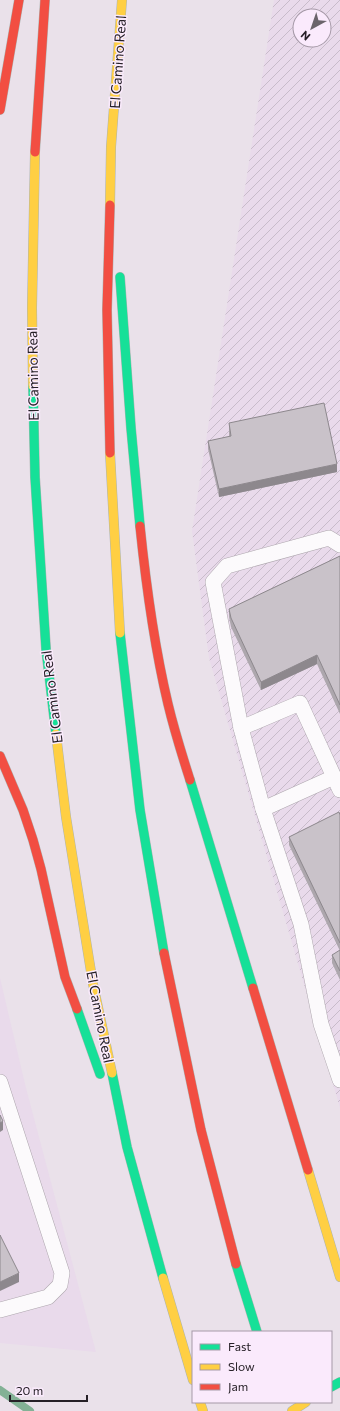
<svg xmlns="http://www.w3.org/2000/svg" width="340" height="1411" font-family="Commissioner,sans-serif">
  <style>
    .built { fill: #e9daeb }
    .industrial { fill: url(#industrial-furrows); fill-rule: evenodd }
    .lines { fill: none; stroke-linecap: round; stroke-linejoin: round }
    .stream { stroke: #83b195; stroke-width: 8 }
    .lane-casing { stroke: #aea7ae; stroke-width: 16 }
    .fast-casing { stroke: #acb4b1; stroke-width: 10 }
    .slow-casing { stroke: #acb4b1; stroke-width: 10 }
    .jam-casing { stroke: #acb4b1; stroke-width: 10 }
    .lane { stroke: #fcfafc; stroke-width: 15 }
    .fast { stroke: #16e098; stroke-width: 9 }
    .slow { stroke: #ffcf43; stroke-width: 9 }
    .jam { stroke: #f24e42; stroke-width: 9 }
    .wall { fill: #ada7ad }
    .shaded-wall { fill: #8d888d }
    .building { fill: #c9c2c9; stroke: #8d888d }
    .labels { text-anchor: middle; stroke-width: 3; stroke-linejoin: round; paint-order: stroke }
    .street-label { font-size: 14px; fill: #262027; stroke: #faeafc }
  </style>
  <defs>
    <pattern id="industrial-furrows" width="10" height="10" patternUnits="userSpaceOnUse"><rect width="10" height="10" fill="#e9daeb"/><path d="M-1 1l2-2M0 10L10 0M9 11l2-2" fill="none" stroke="#c8bbca"/></pattern>
  </defs>
  <rect width="100%" height="100%" fill="#eae1ea"/>
  <!-- built -->
  <path class="built" d="M0 978 26 1088 96 1352 0 1343Z"/>
  <!-- industrial -->
  <path class="industrial" d="M274 0H340V1108L209 658 192 531ZM300 16H324V40H300Z"/>
  <g class="lines">
    <!-- stream -->
    <path class="stream" d="M0 1390 30 1411"/>
    <!-- lane casing -->
    <g class="lane-casing">
      <g id="lane">
        <path d="M241 728 213 582 227 566 329 538 340 545"/>
        <path d="M340 790 300 703 241 728 263 809 301 924 321 1024 340 1080"/>
        <path d="M263 809 334 777"/>
        <path d="M0 1082 62 1273 60 1285 48 1297 0 1310"/>
      </g>
    </g>
    <!-- fast casing -->
    <g class="fast-casing">
      <g id="fast">
        <path d="M120 277 131 428 140 526"/>
        <path d="M33 386 35 477 46 649 56 734"/>
        <path d="M120 633 140 810 164 953"/>
        <path d="M190 780 253 988"/>
        <path d="M77 1009 100 1074"/>
        <path d="M112 1073 127 1147 163 1278"/>
        <path d="M236 1264 257 1332"/>
        <path d="M331 1387 340 1382"/>
      </g>
    </g>
    <!-- slow casing -->
    <g class="slow-casing">
      <g id="slow">
        <path d="M110 205 111 147 122 0"/>
        <path d="M33 386 32 308 35 152"/>
        <path d="M110 453 120 633"/>
        <path d="M56 734 66 817 93 984 112 1073"/>
        <path d="M308 1170 340 1277"/>
        <path d="M163 1278 193 1380"/>
        <path d="M200 1402 203 1411"/>
        <path d="M292 1411 306 1402"/>
      </g>
    </g>
    <!-- jam casing -->
    <g class="jam-casing">
      <g id="jam">
        <path d="M0 110 19 0"/>
        <path d="M35 152 45 0"/>
        <path d="M110 205 107 310 110 453"/>
        <path d="M140 526C146 585 154 645 168 704 174 729 182 755 190 780"/>
        <path d="M0 756 23 810 33 840 41 869 65 977 77 1009"/>
        <path d="M164 953 201 1130 236 1264"/>
        <path d="M253 988 308 1170"/>
      </g>
    </g>
    <!-- lane -->
    <use href="#lane" class="lane"/>
    <!-- fast -->
    <use href="#fast" class="fast"/>
    <!-- slow -->
    <use href="#slow" class="slow"/>
    <!-- jam -->
    <use href="#jam" class="jam"/>
  </g>
  <!-- wall -->
  <g class="wall">
    <path d="M229 423 337 472 219 497 208 449V441L229 437Z"/>
    <path d="M340 556V714L317 664 261 690 231 627 229 617V609Z"/>
    <path d="M340 815V980L332 963V955L340 951 289 845V837Z"/>
  </g>
  <!-- shaded-wall -->
  <g class="shaded-wall">
    <path d="M337 464V472L219 497V489Z"/>
    <path d="M317 655V664L261 690V682Z"/>
    <path d="M3 1121V1130L0 1132V1123Z"/>
    <path d="M19 1273V1282L0 1291V1282Z"/>
  </g>
  <!-- building -->
  <g class="building">
    <path d="M324 403 337 464 219 489 208 441 231 436 229 423Z"/>
    <path d="M340 556V705L317 655 261 682 231 618 229 609Z"/>
    <path d="M339 812 340 815V943L289 837Z"/>
    <path d="M340 950V971L332 955Z"/>
    <path d="M0 1115 3 1121 0 1123Z"/>
    <path d="M0 1235 19 1273 0 1282Z"/>
  </g>
  <g class="labels">
    <!-- street labels -->
    <g class="street-label">
      <text transform="translate(118 62) rotate(-86)" y="5">El Camino Real</text>
      <text transform="translate(33 374) rotate(-91)" y="5">El Camino Real</text>
      <text transform="translate(52 697) rotate(-97)" y="5">El Camino Real</text>
      <text transform="translate(100 1017) rotate(79)" y="5">El Camino Real</text>
    </g>
  </g>
  <!-- legend -->
  <rect x="192" y="1331" width="140" height="72" fill="#faeafc" stroke="#a599a7"/>
  <rect x="200" y="1344" width="20" height="6" fill="#16e098" stroke="#a599a7"/>
  <text x="228" y="1351" font-size="12" fill="#262027">Fast</text>
  <rect x="200" y="1364" width="20" height="6" fill="#ffcf43" stroke="#a599a7"/>
  <text x="228" y="1371" font-size="12" fill="#262027">Slow</text>
  <rect x="200" y="1384" width="20" height="6" fill="#f24e42" stroke="#a599a7"/>
  <text x="228" y="1391" font-size="12" fill="#262027">Jam</text>
  <!-- north arrow -->
  <g transform="translate(312 28) rotate(220)"><circle r="19" fill="#faeafc" stroke="#a599a7"/>
  <path d="M0-3L7 15L0 10L-7 15Z" fill="#6b646b"/>
  <text y="-6" font-size="11" font-weight="bold" text-anchor="middle" fill="#262027">N</text>
  </g>
  <!-- scale -->
  <path d="M10 1395v6h77v-6" fill="none" stroke="#262027" stroke-width="2"/>
  <text x="16" y="1395" font-size="12" fill="#262027" stroke="#faeafc" stroke-width="3" paint-order="stroke">20 m</text>
</svg>
